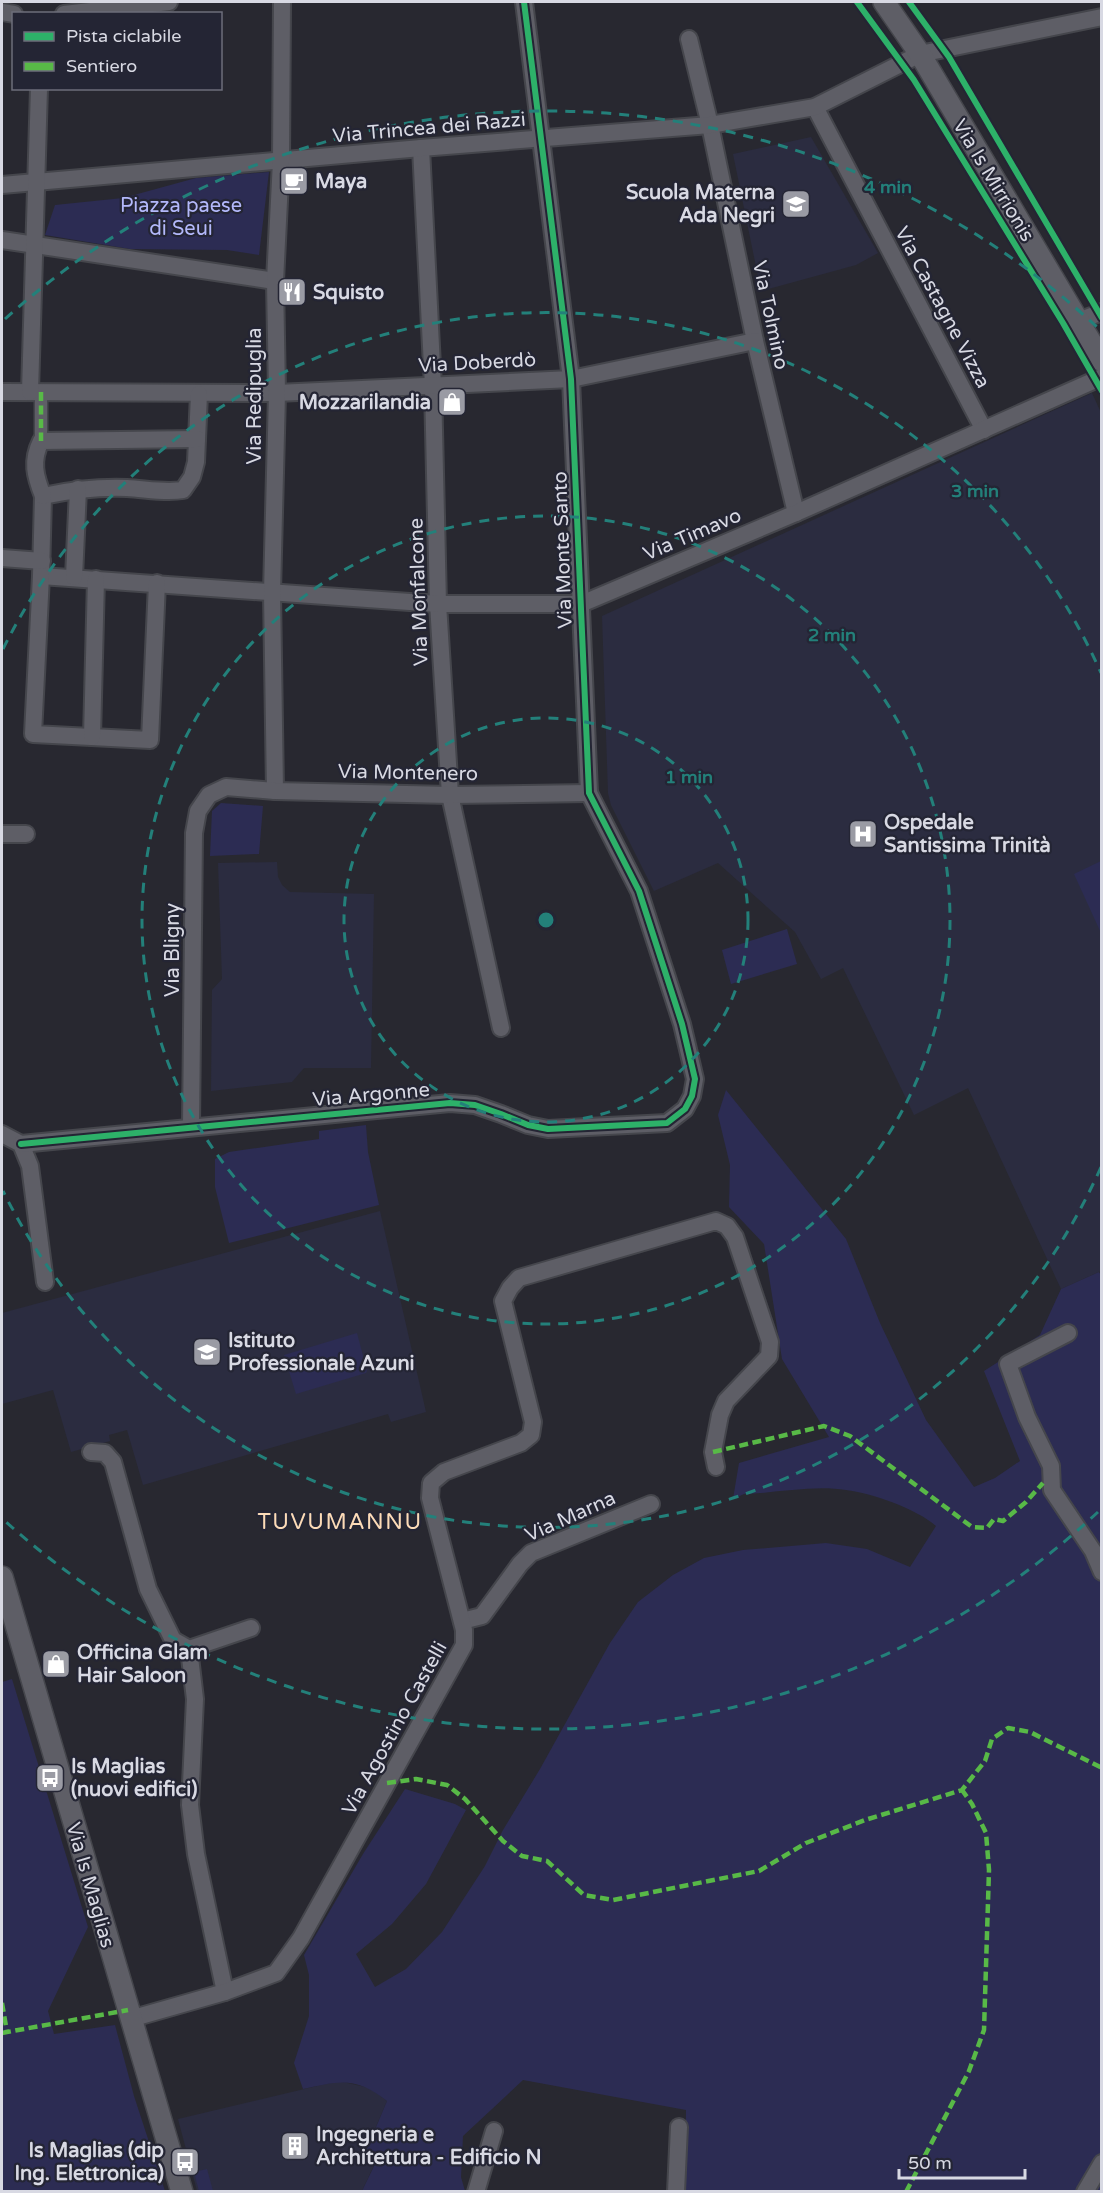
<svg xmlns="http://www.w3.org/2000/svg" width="1103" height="2193" font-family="'Varela Round',sans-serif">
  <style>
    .built { fill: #2b2c40 }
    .green { fill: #2c2c53 }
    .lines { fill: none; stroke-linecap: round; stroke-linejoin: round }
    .pedestrian-casing { stroke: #45464c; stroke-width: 15 }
    .minor-casing { stroke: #45464c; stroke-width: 20 }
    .tertiary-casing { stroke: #45464c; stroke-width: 24 }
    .pedestrian { stroke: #5e5e66; stroke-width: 12 }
    .minor { stroke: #5e5e66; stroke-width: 16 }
    .tertiary { stroke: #5e5e66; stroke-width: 21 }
    .quiet { stroke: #58b947; stroke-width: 4.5; stroke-dasharray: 9 4.5; stroke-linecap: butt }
    .cycleway-casing { stroke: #242534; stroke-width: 10 }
    .cycleway { stroke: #2db169; stroke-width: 6 }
    .ring { fill: none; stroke: #23807a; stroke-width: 3; stroke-dasharray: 10 8 }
    .labels { text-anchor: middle; stroke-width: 4.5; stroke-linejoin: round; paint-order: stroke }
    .street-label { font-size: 20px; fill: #d8d9e3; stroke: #242534 }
    .poi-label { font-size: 20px; font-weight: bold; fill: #d8d9e3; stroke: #242534; text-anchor: start }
    .park-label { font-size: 20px; fill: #b3b8fa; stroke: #242534 }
    .quarter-label { font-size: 22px; letter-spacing: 1.5px; fill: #fcdbb7; stroke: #242534 }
    .centre { fill: #23807a; stroke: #242534; stroke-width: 3 }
    .ring-label { font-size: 18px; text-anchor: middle; font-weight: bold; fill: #23807a; stroke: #242534; stroke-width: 4.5; stroke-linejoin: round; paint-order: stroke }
  </style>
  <rect width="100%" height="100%" fill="#282830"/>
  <!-- built -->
  <g class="built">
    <path d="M811 137 878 253 856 265 761 291 733 154Z"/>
    <path d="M1092 393 1102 415 1101 1271 1061 1289 968 1088 914 1115 843 968 821 979 795 932 718 863 654 891 611 805 608 793 602 616Z"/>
    <path d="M277 862 278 877 282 885 290 892 374 894 371 1068H304L292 1082 211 1091 212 990 222 979 218 863Z"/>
    <path d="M380 1211 426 1412 391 1422 388 1414 143 1485 127 1430 109 1435 110 1441 71 1452 53 1390 2 1404V1313Z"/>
    <path d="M338 2081 370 2088 387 2101 363 2157 375 2163 362 2191H197L178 2119Z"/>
  </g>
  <!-- green -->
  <g class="green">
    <path d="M269 172 259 255 227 250 130 249 45 235 55 205 123 198 196 178Z"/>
    <path d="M221 803 263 806 259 854 210 856 212 811Z"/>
    <path d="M1101 861V933L1074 874Z"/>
    <path d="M787 929 797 964 731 984 722 950Z"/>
    <path d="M726 1090 846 1239 880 1323 926 1420 974 1487 995 1478 1020 1461 984 1371 1040 1335 1061 1289 1099 1272 1102 1277 1101 2191H685L686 2110 523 2080 463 2136 461 2177 465 2191H362L375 2164 363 2158 387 2101C355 2076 340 2081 303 2089L294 2063 309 2016V1975L304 1955 363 1854 405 1789 455 1804 466 1810 426 1884 392 1924 356 1954 375 1987 406 1969 442 1932 485 1866 503 1830 540 1769 610 1643 638 1602 673 1575 704 1558 743 1550 826 1543 867 1549 910 1567 936 1526C917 1509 872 1493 846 1490 813 1485 777 1493 744 1494L733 1499 739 1463 829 1437 782 1359 764 1244 729 1207 730 1165 718 1115Z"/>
    <path d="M366 1125 368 1152 379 1205 229 1243 215 1187V1159L229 1152 319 1139V1131Z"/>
    <path d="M357 1333 367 1371 366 1373 296 1394 284 1355Z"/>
    <path d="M12 1679 88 1927 48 2011 54 2034 115 2025 134 2096 165 2191H2V1682Z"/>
    <path d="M207 2169 213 2191H199L194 2172Z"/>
  </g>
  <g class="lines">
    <!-- pedestrian casing -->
    <g class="pedestrian-casing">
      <path id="pedestrian" d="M41 392V441"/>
    </g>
    <!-- minor casing -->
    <g class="minor-casing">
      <g id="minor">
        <path d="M2 12 14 14"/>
        <path d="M64 14 169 2"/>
        <path d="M689 39 710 125 755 341 796 513"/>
        <path d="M815 107 984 430"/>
        <path d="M421 148 433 386 438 604 450 795 501 1028"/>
        <path d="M2 185 421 148 710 125 815 107 920 54 1102 17"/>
        <path d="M2 240 275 281"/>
        <path d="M1078 321 1102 312"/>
        <path d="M2 392 277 393 571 379 755 341"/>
        <path d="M30 392 39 88"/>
        <path d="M199 394 196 462 192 477 183 490C165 493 146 489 127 488 99 487 71 490 43 496L41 576 438 604H581L796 513 1102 377"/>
        <path d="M43 496C35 476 31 461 41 441L197 439"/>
        <path d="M2 558 42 561"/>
        <path d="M41 576 33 734 150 740 157 583"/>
        <path d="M74 577 78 489"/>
        <path d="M92 737 96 579"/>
        <path d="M275 791 272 593 277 393 275 281 281 161 282 2"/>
        <path d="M2 834H26"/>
        <path d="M191 1127 194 833 198 811 209 795 226 787 275 791 450 795 589 793"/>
        <path d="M2 1134 21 1144 30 1166 45 1282"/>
        <path d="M21 1144 450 1103 475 1105 501 1114 528 1125 548 1129 667 1123 685 1109 692 1096 695 1079 682 1024 639 891 589 793 571 379 524 2"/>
        <path d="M1068 1333 1008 1364 1027 1417 1051 1466 1052 1490 1093 1551 1102 1572"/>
        <path d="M91 1452 105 1453 113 1462 148 1589 173 1640 189 1649 195 1699 190 1805 196 1854 225 1992"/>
        <path d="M462 1621 482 1616 520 1564 531 1553 651 1504"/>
        <path d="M189 1649 251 1628"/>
        <path d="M130 2019 225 1992 276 1973 301 1938 464 1645V1630L430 1498 431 1483 444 1472 521 1443 531 1435 533 1422 503 1301 510 1288 519 1278 716 1221 727 1226 735 1237 770 1342 769 1356 726 1401 720 1415 713 1452 716 1467"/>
        <path d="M476 2192 494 2131"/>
        <path d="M676 2192 679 2127"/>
        <path d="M1085 2192 1102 2163"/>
      </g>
    </g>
    <!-- tertiary casing -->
    <g class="tertiary-casing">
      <g id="tertiary">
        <path d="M884 2 920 54 1102 361"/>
        <path d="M2 1577 182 2192"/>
      </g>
    </g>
    <!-- pedestrian -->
    <use href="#pedestrian" class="pedestrian"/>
    <!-- minor -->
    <use href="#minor" class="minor"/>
    <!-- tertiary -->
    <use href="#tertiary" class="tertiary"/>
    <!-- quiet -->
    <g class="quiet">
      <path d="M41 392V441"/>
      <path d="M713 1452 824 1426 850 1436 972 1527 987 1528 994 1519 1003 1521 1026 1502 1043 1483"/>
      <path d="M387 1783 416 1779 447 1785 465 1799 503 1841 522 1856 547 1861 584 1895 613 1900 759 1871 806 1843 865 1820 962 1790 985 1761 992 1739 1008 1728 1030 1732 1102 1768"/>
      <path d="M2 2003 7 2032"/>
      <path d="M2 2033 128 2010"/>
      <path d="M906 2192 969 2071 984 2030 989 1870 986 1833 972 1804 962 1790"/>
    </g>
    <!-- cycleway casing -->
    <g class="cycleway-casing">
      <g id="cycleway">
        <path d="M857 2 914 80 1063 323 1102 391"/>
        <path d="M909 2 949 57 1102 318"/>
        <path d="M21 1144 450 1103 475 1105 501 1114 528 1125 548 1129 667 1123 685 1109 692 1096 695 1079 682 1024 639 891 589 793 571 379 524 2"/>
      </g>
    </g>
    <!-- cycleway -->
    <use href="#cycleway" class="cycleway"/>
  </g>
  <!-- distance rings -->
  <g class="ring">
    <circle cx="546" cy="920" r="202"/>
    <circle cx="546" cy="920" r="404"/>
    <path d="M1101 1167A607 607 0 0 1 3 1191M3 649A607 607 0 0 1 1101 673"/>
    <path d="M1098 1512A809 809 0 0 1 5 1521M5 319A809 809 0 0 1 1098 328"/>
  </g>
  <!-- icons -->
  <defs>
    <g id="cafe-square" transform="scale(1.5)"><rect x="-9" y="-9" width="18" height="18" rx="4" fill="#9a9ba4" stroke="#242534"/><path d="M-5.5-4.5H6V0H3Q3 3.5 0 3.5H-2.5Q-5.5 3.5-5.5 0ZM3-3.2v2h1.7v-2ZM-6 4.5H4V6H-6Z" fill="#fff"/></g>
    <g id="school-square" transform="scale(1.5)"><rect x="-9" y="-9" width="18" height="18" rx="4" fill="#9a9ba4" stroke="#242534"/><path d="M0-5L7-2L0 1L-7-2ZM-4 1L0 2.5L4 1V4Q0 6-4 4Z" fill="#fff"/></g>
    <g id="restaurant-square" transform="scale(1.5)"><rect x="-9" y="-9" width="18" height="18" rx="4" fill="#9a9ba4" stroke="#242534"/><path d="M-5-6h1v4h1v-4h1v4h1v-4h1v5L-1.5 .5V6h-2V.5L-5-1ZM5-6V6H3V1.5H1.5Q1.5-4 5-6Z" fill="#fff"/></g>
    <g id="shop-square" transform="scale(1.5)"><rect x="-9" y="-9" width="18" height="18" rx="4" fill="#9a9ba4" stroke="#242534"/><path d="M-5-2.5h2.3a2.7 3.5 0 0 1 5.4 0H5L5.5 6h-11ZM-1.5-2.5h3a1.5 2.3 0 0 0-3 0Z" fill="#fff"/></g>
    <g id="hospital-square" transform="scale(1.5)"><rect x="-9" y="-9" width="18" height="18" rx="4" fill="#9a9ba4" stroke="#242534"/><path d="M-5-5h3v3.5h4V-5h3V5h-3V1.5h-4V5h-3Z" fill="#fff"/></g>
    <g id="bus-square" transform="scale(1.5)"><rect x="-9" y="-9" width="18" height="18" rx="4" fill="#9a9ba4" stroke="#242534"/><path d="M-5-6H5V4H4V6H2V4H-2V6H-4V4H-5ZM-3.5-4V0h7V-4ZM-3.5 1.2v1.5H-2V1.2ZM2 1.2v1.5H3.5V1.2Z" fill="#fff"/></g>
    <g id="building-square" transform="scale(1.5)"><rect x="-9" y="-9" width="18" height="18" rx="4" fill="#9a9ba4" stroke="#242534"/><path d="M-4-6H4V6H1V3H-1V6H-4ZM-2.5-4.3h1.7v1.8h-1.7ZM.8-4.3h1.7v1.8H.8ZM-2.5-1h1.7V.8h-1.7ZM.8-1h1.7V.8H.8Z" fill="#fff"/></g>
  </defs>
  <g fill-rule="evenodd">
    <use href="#cafe-square" x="294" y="181"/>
    <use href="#school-square" x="796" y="204"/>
    <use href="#restaurant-square" x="292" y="292"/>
    <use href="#shop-square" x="452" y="402"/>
    <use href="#hospital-square" x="863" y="834"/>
    <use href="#school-square" x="207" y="1352"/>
    <use href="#shop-square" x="56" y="1664"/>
    <use href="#bus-square" x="50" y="1778"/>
    <use href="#building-square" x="295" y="2146"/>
    <use href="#bus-square" x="185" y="2162"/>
  </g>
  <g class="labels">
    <!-- street labels -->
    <g class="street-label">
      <text transform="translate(429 127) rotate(-5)" y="7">Via Trincea dei Razzi</text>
      <text transform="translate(994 180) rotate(59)" y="7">Via Is Mirrionis</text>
      <text transform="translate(943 307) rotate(62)" y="7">Via Castagne Vizza</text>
      <text transform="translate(771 315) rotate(78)" y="7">Via Tolmino</text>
      <text transform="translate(477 362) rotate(-3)" y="7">Via Doberdò</text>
      <text transform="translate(254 396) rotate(-90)" y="7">Via Redipuglia</text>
      <text transform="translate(692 534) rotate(-23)" y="7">Via Timavo</text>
      <text transform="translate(562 550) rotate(-92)" y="7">Via Monte Santo</text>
      <text transform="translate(418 592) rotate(-92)" y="7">Via Monfalcone</text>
      <text transform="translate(408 772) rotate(1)" y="7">Via Montenero</text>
      <text transform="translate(172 950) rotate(-90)" y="7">Via Bligny</text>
      <text transform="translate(371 1094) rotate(-5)" y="7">Via Argonne</text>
      <text transform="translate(570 1516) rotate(-24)" y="7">Via Marna</text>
      <text transform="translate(394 1728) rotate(-61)" y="7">Via Agostino Castelli</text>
      <text transform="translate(91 1885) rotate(74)" y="7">Via Is Maglias</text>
    </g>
    <!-- poi labels -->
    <g class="poi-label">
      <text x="315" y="188">Maya</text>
      <text x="775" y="199" text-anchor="end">Scuola Materna<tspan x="775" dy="23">Ada Negri</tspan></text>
      <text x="313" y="299">Squisto</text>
      <text x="431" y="409" text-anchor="end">Mozzarilandia</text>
      <text x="884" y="829">Ospedale<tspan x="884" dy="23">Santissima Trinità</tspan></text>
      <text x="228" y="1347">Istituto<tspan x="228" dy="23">Professionale Azuni</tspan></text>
      <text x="77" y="1659">Officina Glam<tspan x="77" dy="23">Hair Saloon</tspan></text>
      <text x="71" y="1773">Is Maglias<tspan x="71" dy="23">(nuovi edifici)</tspan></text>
      <text x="316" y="2141">Ingegneria e<tspan x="316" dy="23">Architettura - Edificio N</tspan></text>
      <text x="164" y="2157" text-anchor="end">Is Maglias (dip<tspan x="164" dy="23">Ing. Elettronica)</tspan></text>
    </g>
    <!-- park labels -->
    <g class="park-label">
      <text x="181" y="212">Piazza paese<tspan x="181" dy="23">di Seui</tspan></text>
    </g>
    <!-- quarter labels -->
    <g class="quarter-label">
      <text x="340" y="1529">TUVUMANNU</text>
    </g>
  </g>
  <circle cx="546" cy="920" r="9" class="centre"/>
  <g class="ring-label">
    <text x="888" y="193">4 min</text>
    <text x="975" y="497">3 min</text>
    <text x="832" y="641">2 min</text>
    <text x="689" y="783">1 min</text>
  </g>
  <!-- border -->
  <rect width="1103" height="2193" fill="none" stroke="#d8d9e3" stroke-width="6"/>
  <!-- legend -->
  <rect x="12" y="12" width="210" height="78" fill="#242534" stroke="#6c6d7a" stroke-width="1.5"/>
  <rect x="24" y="32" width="30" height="9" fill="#2db169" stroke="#6c6d7a" stroke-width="1.5"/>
  <text x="66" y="42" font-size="18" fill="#d8d9e3">Pista ciclabile</text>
  <rect x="24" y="62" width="30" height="9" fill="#58b947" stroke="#6c6d7a" stroke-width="1.5"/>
  <text x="66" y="72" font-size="18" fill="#d8d9e3">Sentiero</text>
  <!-- scale -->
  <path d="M899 2169v9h126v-9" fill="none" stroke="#d8d9e3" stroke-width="3"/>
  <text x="908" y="2169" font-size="18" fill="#d8d9e3" stroke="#242534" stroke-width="4.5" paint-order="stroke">50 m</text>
</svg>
